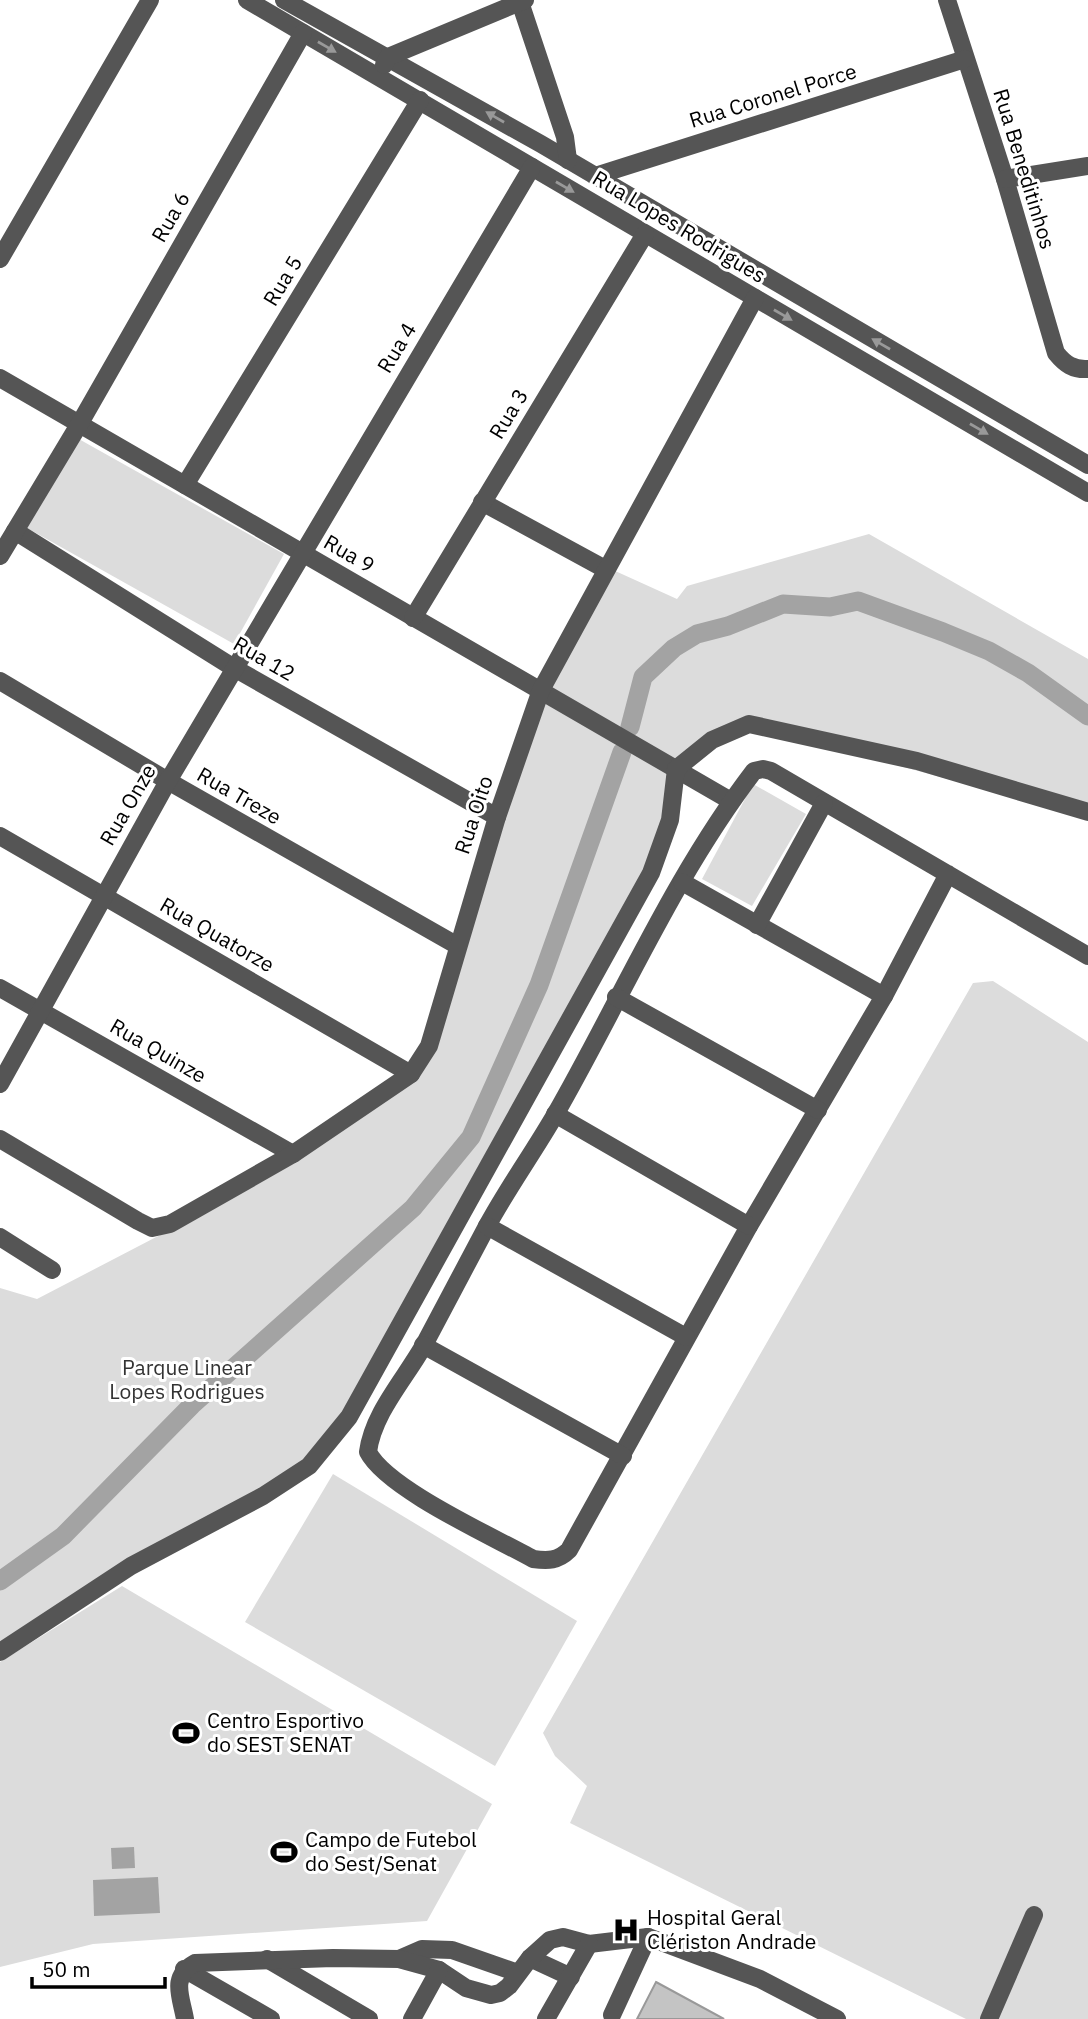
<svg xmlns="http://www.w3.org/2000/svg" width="1088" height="2019" font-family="'IBM Plex Sans',sans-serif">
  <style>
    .green { fill: #dcdcdc }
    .water { fill: #a3a3a3 }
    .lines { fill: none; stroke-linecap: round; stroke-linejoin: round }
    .canal { stroke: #a3a3a3; stroke-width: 19 }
    .building { fill: #c4c4c4; stroke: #999; stroke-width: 2 }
    .minor { stroke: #555; stroke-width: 18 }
    .oneway { fill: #999 }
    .labels { text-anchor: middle; stroke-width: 6; stroke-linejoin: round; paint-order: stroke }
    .street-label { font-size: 21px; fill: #000; stroke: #fff }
    .park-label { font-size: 21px; fill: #333; stroke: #fff }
    .poi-label { font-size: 21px; fill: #000; stroke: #fff; text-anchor: start }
  </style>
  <rect width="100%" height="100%" fill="#fff"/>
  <!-- green -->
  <g class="green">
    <path d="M77 438 284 554 234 644 27 528Z"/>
    <path d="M869 534 1088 659V817L752 726 689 760 674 819 346 1417 306 1466 0 1646V1288L37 1299 162 1234 411 1076 494 816 602 565 677 599 687 586Z"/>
    <path d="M753 784 806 814 752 906 702 879Z"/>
    <path d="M993 981 1088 1042V2019H966L570 1823 587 1786 555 1756 543 1733 973 983Z"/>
    <path d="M333 1474 577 1621 495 1766 245 1622Z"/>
    <path d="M122 1586 492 1804 427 1921 93 1944 0 1967V1662Z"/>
  </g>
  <!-- water -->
  <g class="water">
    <path d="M134 1847 135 1868 112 1869 111 1848Z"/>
    <path d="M158 1877 160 1913 94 1916 93 1880Z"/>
  </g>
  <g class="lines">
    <!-- canal -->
    <g class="canal">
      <path d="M630 727 643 677 674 648 697 634 728 626 783 604 830 607 858 601 943 632 989 651 1028 673 1088 716"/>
      <path d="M0 1581 63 1536 192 1405 413 1208 471 1137 539 985 622 752"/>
    </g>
  </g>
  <!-- building -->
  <path class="building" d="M656 1982 724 2019H637Z"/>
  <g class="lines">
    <!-- minor -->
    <g class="minor">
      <path d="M247 0 1088 493"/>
      <path d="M284 0 541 144 1088 465"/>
      <path d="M947 0 1005 179 1056 353C1065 364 1073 370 1088 369"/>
      <path d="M520 2 565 137 568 160"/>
      <path d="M384 65 388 57 525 0"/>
      <path d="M595 176 965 59"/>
      <path d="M1005 179 1088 166"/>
      <path d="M0 259 150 0"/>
      <path d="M0 378 731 801"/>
      <path d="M185 485 420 100"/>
      <path d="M482 502 605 569"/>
      <path d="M15 531 234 668 497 817"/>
      <path d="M0 556 80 423 303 33"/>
      <path d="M413 618 645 234"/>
      <path d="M0 681 168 781 458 946"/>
      <path d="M0 836 411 1074"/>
      <path d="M948 874 884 996 749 1226 569 1550C558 1561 548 1561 533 1559 494 1537 387 1489 368 1452 373 1413 405 1379 424 1345 445 1306 465 1267 486 1228 507 1189 533 1153 555 1115 621 1000 673 877 754 771L763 769 771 771 1088 956"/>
      <path d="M682 882 884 996"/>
      <path d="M757 925 824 803"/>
      <path d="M0 988 293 1154"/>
      <path d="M616 997 818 1110"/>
      <path d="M0 1084 168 781 532 167"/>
      <path d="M555 1114 749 1226"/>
      <path d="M0 1139 138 1221 152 1228 170 1224 293 1154 411 1074 429 1046 497 817 541 690 755 298"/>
      <path d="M487 1226 686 1337"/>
      <path d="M0 1237 52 1270"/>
      <path d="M423 1345 623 1456"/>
      <path d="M0 1652 131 1566 263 1496 309 1466 349 1417 651 873 670 820 676 769 712 740 749 724 917 761 1088 812"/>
      <path d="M530 1958 571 1977"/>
      <path d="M267 1959 369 2019"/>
      <path d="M399 1959 422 1949 452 1950 518 1973"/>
      <path d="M184 1969 271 2019"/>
      <path d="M612 2015 648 1937"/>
      <path d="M185 2019C181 1996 170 1977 195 1963L333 1958 399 1959 439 1970 466 1988 491 1995 500 1993 509 1986 530 1958 550 1940 563 1937 589 1944 648 1937 760 1979 837 2019"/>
      <path d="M412 2019 439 1970"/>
      <path d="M546 2019 589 1944"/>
      <path d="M989 2019 1034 1915"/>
    </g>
  </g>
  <!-- one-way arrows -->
  <defs><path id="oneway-solid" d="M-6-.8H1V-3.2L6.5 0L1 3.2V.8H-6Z" transform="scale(1.75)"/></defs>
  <g class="oneway">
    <use href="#oneway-solid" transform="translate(327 47) rotate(30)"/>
    <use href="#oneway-solid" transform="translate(495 117) rotate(-150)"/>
    <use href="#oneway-solid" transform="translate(565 187) rotate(30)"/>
    <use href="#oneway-solid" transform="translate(783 315) rotate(30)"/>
    <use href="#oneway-solid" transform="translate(881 344) rotate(-150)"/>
    <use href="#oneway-solid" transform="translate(979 429) rotate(30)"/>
  </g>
  <!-- icons -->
  <defs>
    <g id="stadium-bare" transform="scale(2.1)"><path d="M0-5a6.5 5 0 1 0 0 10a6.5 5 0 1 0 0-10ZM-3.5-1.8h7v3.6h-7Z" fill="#000" stroke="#fff" stroke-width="2.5" paint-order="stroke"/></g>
    <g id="hospital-bare" transform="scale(2.1)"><path d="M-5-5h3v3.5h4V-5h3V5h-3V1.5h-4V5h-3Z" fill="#000" stroke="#fff" stroke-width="2.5" paint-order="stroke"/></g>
  </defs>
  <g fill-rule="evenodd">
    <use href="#stadium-bare" x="186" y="1733"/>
    <use href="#stadium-bare" x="284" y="1852"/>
    <use href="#hospital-bare" x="626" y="1930"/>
  </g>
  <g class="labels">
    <!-- street labels -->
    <g class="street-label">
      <text transform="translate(773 96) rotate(-17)" y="7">Rua Coronel Porce</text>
      <text transform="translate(1024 169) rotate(73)" y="7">Rua Beneditinhos</text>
      <text transform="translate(171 217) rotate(-60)" y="7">Rua 6</text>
      <text transform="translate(679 227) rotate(31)" y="7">Rua Lopes Rodrigues</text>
      <text transform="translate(283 281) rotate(-59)" y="7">Rua 5</text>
      <text transform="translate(397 348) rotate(-59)" y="7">Rua 4</text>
      <text transform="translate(509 414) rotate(-59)" y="7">Rua 3</text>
      <text transform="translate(349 554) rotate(30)" y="7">Rua 9</text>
      <text transform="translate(264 659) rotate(30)" y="7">Rua 12</text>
      <text transform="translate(239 796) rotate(30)" y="7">Rua Treze</text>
      <text transform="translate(128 805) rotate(-60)" y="7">Rua Onze</text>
      <text transform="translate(474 815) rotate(-72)" y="7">Rua Oito</text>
      <text transform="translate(217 935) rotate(30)" y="7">Rua Quatorze</text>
      <text transform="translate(158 1051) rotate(30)" y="7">Rua Quinze</text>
    </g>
    <!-- park labels -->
    <g class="park-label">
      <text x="187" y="1375">Parque Linear<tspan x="187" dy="24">Lopes Rodrigues</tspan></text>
    </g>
    <!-- poi labels -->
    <g class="poi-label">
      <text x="207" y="1728">Centro Esportivo<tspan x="207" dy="24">do SEST SENAT</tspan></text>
      <text x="305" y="1847">Campo de Futebol<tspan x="305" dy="24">do Sest/Senat</tspan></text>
      <text x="647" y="1925">Hospital Geral<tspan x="647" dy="24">Clériston Andrade</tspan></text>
    </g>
  </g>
  <!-- scale -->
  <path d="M32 1977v10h133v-10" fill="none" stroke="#000000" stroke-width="3.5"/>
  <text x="42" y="1977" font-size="21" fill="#000000" stroke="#ffffff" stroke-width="5" paint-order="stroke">50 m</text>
</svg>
